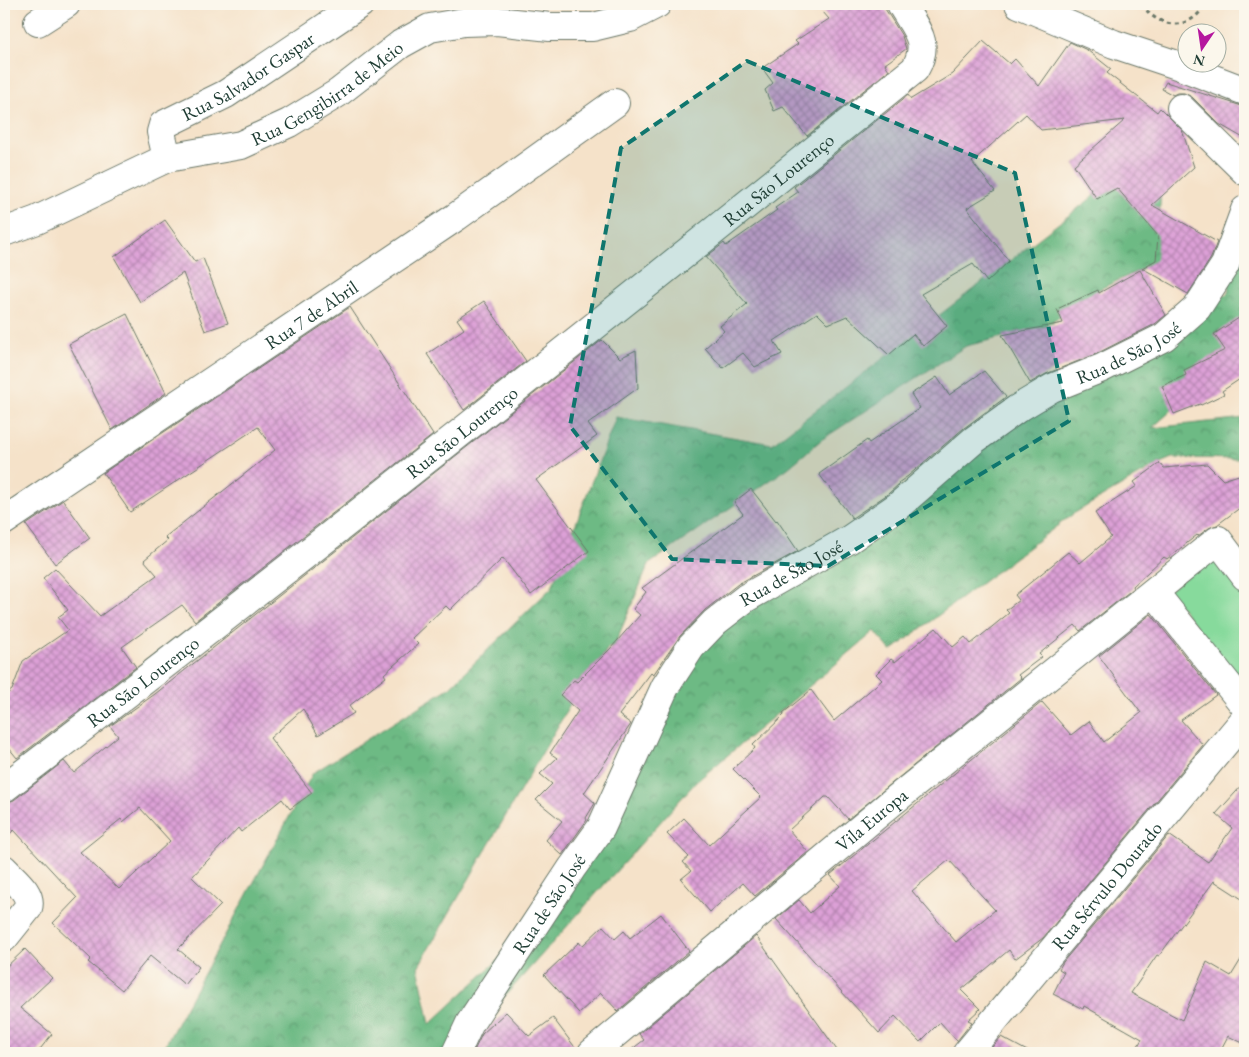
<svg xmlns="http://www.w3.org/2000/svg" width="1249" height="1057" font-family="'EB Garamond',serif">
  <style>
    .grass { fill: #87da9c; stroke: #538c68 }
    .forest { fill: url(#forest-crowns); stroke: #467c5c }
    .building { fill: url(#building-cross-hatch); fill-rule: evenodd }
    .lines { fill: none; stroke-linecap: round; stroke-linejoin: round }
    .minor-casing { stroke: #6a7768; stroke-width: 30 }
    .path { stroke: #6a7768; stroke-width: 3; stroke-dasharray: 4 4; stroke-linecap: butt }
    .minor { stroke: #fff; stroke-width: 28 }
    .marked { fill: #0f766e; fill-opacity: 0.2; stroke: #0f766e; stroke-width: 4; stroke-dasharray: 10 6; stroke-linejoin: round }
    .labels { text-anchor: middle; stroke-width: 5; stroke-linejoin: round; paint-order: stroke }
    .street-label { font-size: 19px; fill: #1f3d34; stroke: #fbf7ec }
  </style>
  <defs>
    <pattern id="forest-crowns" width="20" height="18" patternUnits="userSpaceOnUse" patternTransform="scale(1.25)"><rect width="20" height="18" fill="#6dba84"/><path d="M2 6a3 3 0 1 1 6 0M12 15a3 3 0 1 1 6 0" fill="none" stroke="#59986d"/></pattern>
    <pattern id="building-cross-hatch" width="8" height="8" patternUnits="userSpaceOnUse" patternTransform="scale(1.25)"><rect width="8" height="8" fill="#dda0d7"/><path d="M0 0l8 8M0 8l8-8" fill="none" stroke="#b384af"/></pattern>
  </defs>
  <rect width="100%" height="100%" fill="#fbf7ec"/>
  <filter id="ink" filterUnits="userSpaceOnUse"><feTurbulence type="fractalNoise" baseFrequency=".02" numOctaves="2"/><feDisplacementMap in="SourceGraphic" scale="10" xChannelSelector="R" yChannelSelector="G"/><feConvolveMatrix kernelMatrix="1 2 1 2 8 2 1 2 1" color-interpolation-filters="sRGB"/></filter>
  <filter id="wash" filterUnits="userSpaceOnUse"><feTurbulence type="fractalNoise" baseFrequency=".0096" numOctaves="4" result="noise"/><feDisplacementMap in="SourceGraphic" scale="20" xChannelSelector="R" yChannelSelector="G"/><feGaussianBlur stdDeviation="1.12" result="paint"/><feColorMatrix in="noise" values="0 0 0 0 0 0 0 0 0 0 0 0 0 0 0 0 0 1.4 0 .05"/><feComposite in="paint" operator="in"/></filter>
  <g filter="url(#wash)">
    <rect width="100%" height="100%" fill="#f5e2c9"/>
    <!-- grass -->
    <path class="grass" d="M1217 553 1245 589V667L1235 675 1168 591Z"/>
    <!-- forest -->
    <path class="forest" d="M1107 186 1161 187 1157 260 1140 270 1098 290 1047 326 966 346 821 440 788 468 649 564 615 644 608 648 577 693 418 967 430 1024 526 934 699 646 1018 419 1228 293 1235 224 1245 205V345L1152 428 1245 418V459L1172 458 1160 463 1073 514 891 651 875 631 696 782 454 1053H161L313 773 449 688 552 587 616 417 772 444Z"/>
    <g id="blocks">
      <!-- building -->
      <g class="building">
        <path d="M816 4H882L902 36 906 49 885 64 889 70 807 136 783 107 774 111 765 90 773 83 762 68 798 44 795 41 829 19Z"/>
        <path d="M983 41 1010 64 1015 59 1039 86 1070 42 1087 50 1111 69 1107 73 1157 112 1160 108 1182 130 1194 167 1152 205 1217 242 1211 258 1188 294 1142 268 1156 260 1158 236 1117 188 1097 199 1074 165 1125 120 1041 130 1026 114 972 162 995 191 967 208 1009 261 987 282 973 264 921 294 947 326 923 346 913 334 889 355 847 316 828 324 817 313 774 341 782 354 755 367 743 353 723 368 705 348 724 331 720 326 747 304 706 257 724 243 726 246 777 210 775 208 798 192 794 187 908 95 911 99 952 74Z"/>
        <path d="M1166 82 1245 107V139L1219 124 1192 97 1184 93H1177L1173 95 1162 89Z"/>
        <path d="M165 220 195 262 203 258 228 323 205 331 183 273 140 302 114 257Z"/>
        <path d="M1140 270 1166 315 1155 324 1096 354 1046 374 1030 383 1002 335 1063 323 1057 309 1098 290 1099 293Z"/>
        <path d="M484 301 526 361 464 410 427 354 464 329 457 319Z"/>
        <path d="M350 307 433 435 195 621 182 605 122 647 136 667 17 758 4 742V696L12 690 23 661 68 630 58 617 68 610 43 578 55 568 100 616 157 575 144 560 168 540 165 537 275 450 258 427 130 512 103 473Z"/>
        <path d="M127 314 166 393 112 430 69 344Z"/>
        <path d="M1245 314V380L1243 377 1222 391 1224 394 1201 405 1200 404 1174 414 1162 386 1186 375 1184 370 1225 350 1214 334Z"/>
        <path d="M602 340 620 358 636 350 638 388 588 424 597 436 536 480 589 551 531 595 503 558 450 610 446 606 412 638 418 644 384 674 386 677 349 706 354 713 318 735 303 709 270 738 312 793 290 809 282 799 241 832 238 828 192 877 221 905 178 949 199 967 185 985 150 956 122 990 88 962 91 959 53 923 77 898 14 830 4 839V803L14 800 64 761 74 773 118 736 110 726 155 694ZM140 808 170 841 119 889 80 852 121 819 123 822Z"/>
        <path d="M984 371 1006 397 964 428 908 476 898 483 899 484 888 494 852 518 819 474 867 440 869 443 920 408 911 394 937 377 949 395Z"/>
        <path d="M1160 463 1164 468 1207 464 1223 480 1245 473V504L1217 525 1209 528 1198 536 1197 535 1167 559 1164 557 1133 586 1134 588 1080 631 1075 625 1039 654 1042 657 1018 675 1021 678 848 819 828 797H825L789 830 808 852 755 896 743 883 710 912 681 879 691 871 683 862 689 857 667 834 684 818 709 845 761 797 733 769 755 748 753 745 784 715 783 713 811 690 834 721 882 680 876 674 891 659 895 662 936 628 953 647 965 637 971 644 1009 613 1006 610 1019 600 1015 595 1068 552 1080 563 1111 537 1095 513 1137 486 1134 482Z"/>
        <path d="M751 489 776 521 777 520 798 551 738 584 705 610 680 636 653 675 651 673 619 715 631 724 584 793 595 803 586 818 587 820 562 855 546 840 562 821 536 800 552 784 540 774 557 758 550 753 578 711 560 695 574 680 577 682 610 649 640 615 633 609 646 592 642 588 743 514 734 502Z"/>
        <path d="M63 500 90 538 55 564 26 525Z"/>
        <path d="M1151 614 1216 695 1181 720 1203 745 1043 938 1015 959 1009 950 961 990 980 1009 968 1020 972 1022 957 1041 940 1022 920 1042 895 1016 879 1033 776 919 799 900 810 913 840 886 830 875 1042 702 1071 735 1089 721 1104 742 1141 713 1099 656ZM949 860 995 910 956 942 912 891Z"/>
        <path d="M1245 782V901L1214 881 1159 956 1157 955 1131 993 1182 1020 1207 962 1231 976 1245 953V1044L1228 1036 1219 1053H1134L1142 1039 1084 1006 1083 1009 1053 994 1064 972 1059 969 1063 962 1169 835 1208 862 1232 828 1216 814Z"/>
        <path d="M661 914 689 951 618 1011 601 993 579 1013 544 975 579 942 582 946 603 926 615 939 624 931 630 938Z"/>
        <path d="M756 936 839 1053H627L644 1040 639 1034Z"/>
        <path d="M25 949 52 978 20 1008 52 1034 37 1053H4V969Z"/>
        <path d="M506 1012 529 1036 553 1018 577 1050V1053H473L482 1034Z"/>
        <path d="M1001 1037 1031 1053H987Z"/>
      </g>
    </g>
  </g>
  <g filter="url(#ink)">
    <use href="#blocks" fill-opacity="0" stroke="#6a7768" stroke-width="1"/>
    <g class="lines">
      <!-- minor casing -->
      <g class="minor-casing">
        <g id="minor">
          <path d="M1019 4 1114 44 1180 66 1245 91"/>
          <path d="M38 22 66 4"/>
          <path d="M1181 108 1245 171"/>
          <path id="s1" d="M167 158 161 132 163 125 226 94 360 4"/>
          <path id="s2" d="M4 232 37 220 167 158 241 145 289 123 338 93 401 44 430 28 464 22 497 21 550 27H593L630 18 657 4"/>
          <path id="s3" d="M4 521 456 217 615 103"/>
          <path d="M1154 592 1245 706"/>
          <path id="s4" d="M4 788C312 553 614 312 915 69 931 41 915 29 901 4"/>
          <path d="M4 869C13 879 33 893 28 908L4 938"/>
          <path id="s5" d="M456 1053 470 1023 572 868 601 828 665 687 691 647 715 622 746 598 850 539 898 506 974 440 1017 409 1052 388 1102 368 1164 337 1197 308 1225 265 1245 210"/>
          <path id="s6" d="M592 1053 891 803 1218 540 1245 576"/>
          <path id="s7" d="M967 1053 1245 719"/>
        </g>
      </g>
      <!-- path -->
      <path class="path" d="M1142 4C1157 29 1191 32 1205 4"/>
      <!-- minor -->
      <use href="#minor" class="minor"/>
    </g>
  </g>
  <!-- marked area -->
  <path class="marked" d="M747 61 1015 173 1069 421 828 566 672 559 570 426 621 148Z"/>
  <g class="labels">
    <!-- street labels -->
    <g class="street-label">
      <text dy="7" stroke="none"><textPath href="#s1" startOffset="132">Rua Salvador Gaspar</textPath></text>
      <text dy="7" stroke="none"><textPath href="#s2" startOffset="355">Rua Gengibirra de Meio</textPath></text>
      <text dy="7" stroke="none"><textPath href="#s4" startOffset="985">Rua São Lourenço</textPath></text>
      <text dy="7" stroke="none"><textPath href="#s3" startOffset="370">Rua 7 de Abril</textPath></text>
      <text dy="7" stroke="none"><textPath href="#s5" startOffset="1001">Rua de São José</textPath></text>
      <text dy="7" stroke="none"><textPath href="#s4" startOffset="580">Rua São Lourenço</textPath></text>
      <text dy="7" stroke="none"><textPath href="#s5" startOffset="596">Rua de São José</textPath></text>
      <text dy="7" stroke="none"><textPath href="#s4" startOffset="175">Rua São Lourenço</textPath></text>
      <text dy="7" stroke="none"><textPath href="#s6" startOffset="364">Vila Europa</textPath></text>
      <text dy="7" stroke="none"><textPath href="#s7" startOffset="218">Rua Sérvulo Dourado</textPath></text>
      <text dy="7" stroke="none"><textPath href="#s5" startOffset="176">Rua de São José</textPath></text>
    </g>
  </g>
  <!-- margin -->
  <rect width="1249" height="1057" fill="none" stroke="#fbf7ec" stroke-width="20"/>
  <!-- north arrow -->
  <g transform="translate(1202 48) rotate(193)"><circle r="24" fill="#fbf7ec" stroke="#a3ada2"/>
  <path d="M0-4L9 19L0 12L-9 19Z" fill="#b5179e"/>
  <text y="-8" font-size="14" font-weight="bold" text-anchor="middle" fill="#1f3d34">N</text>
  </g>
</svg>
